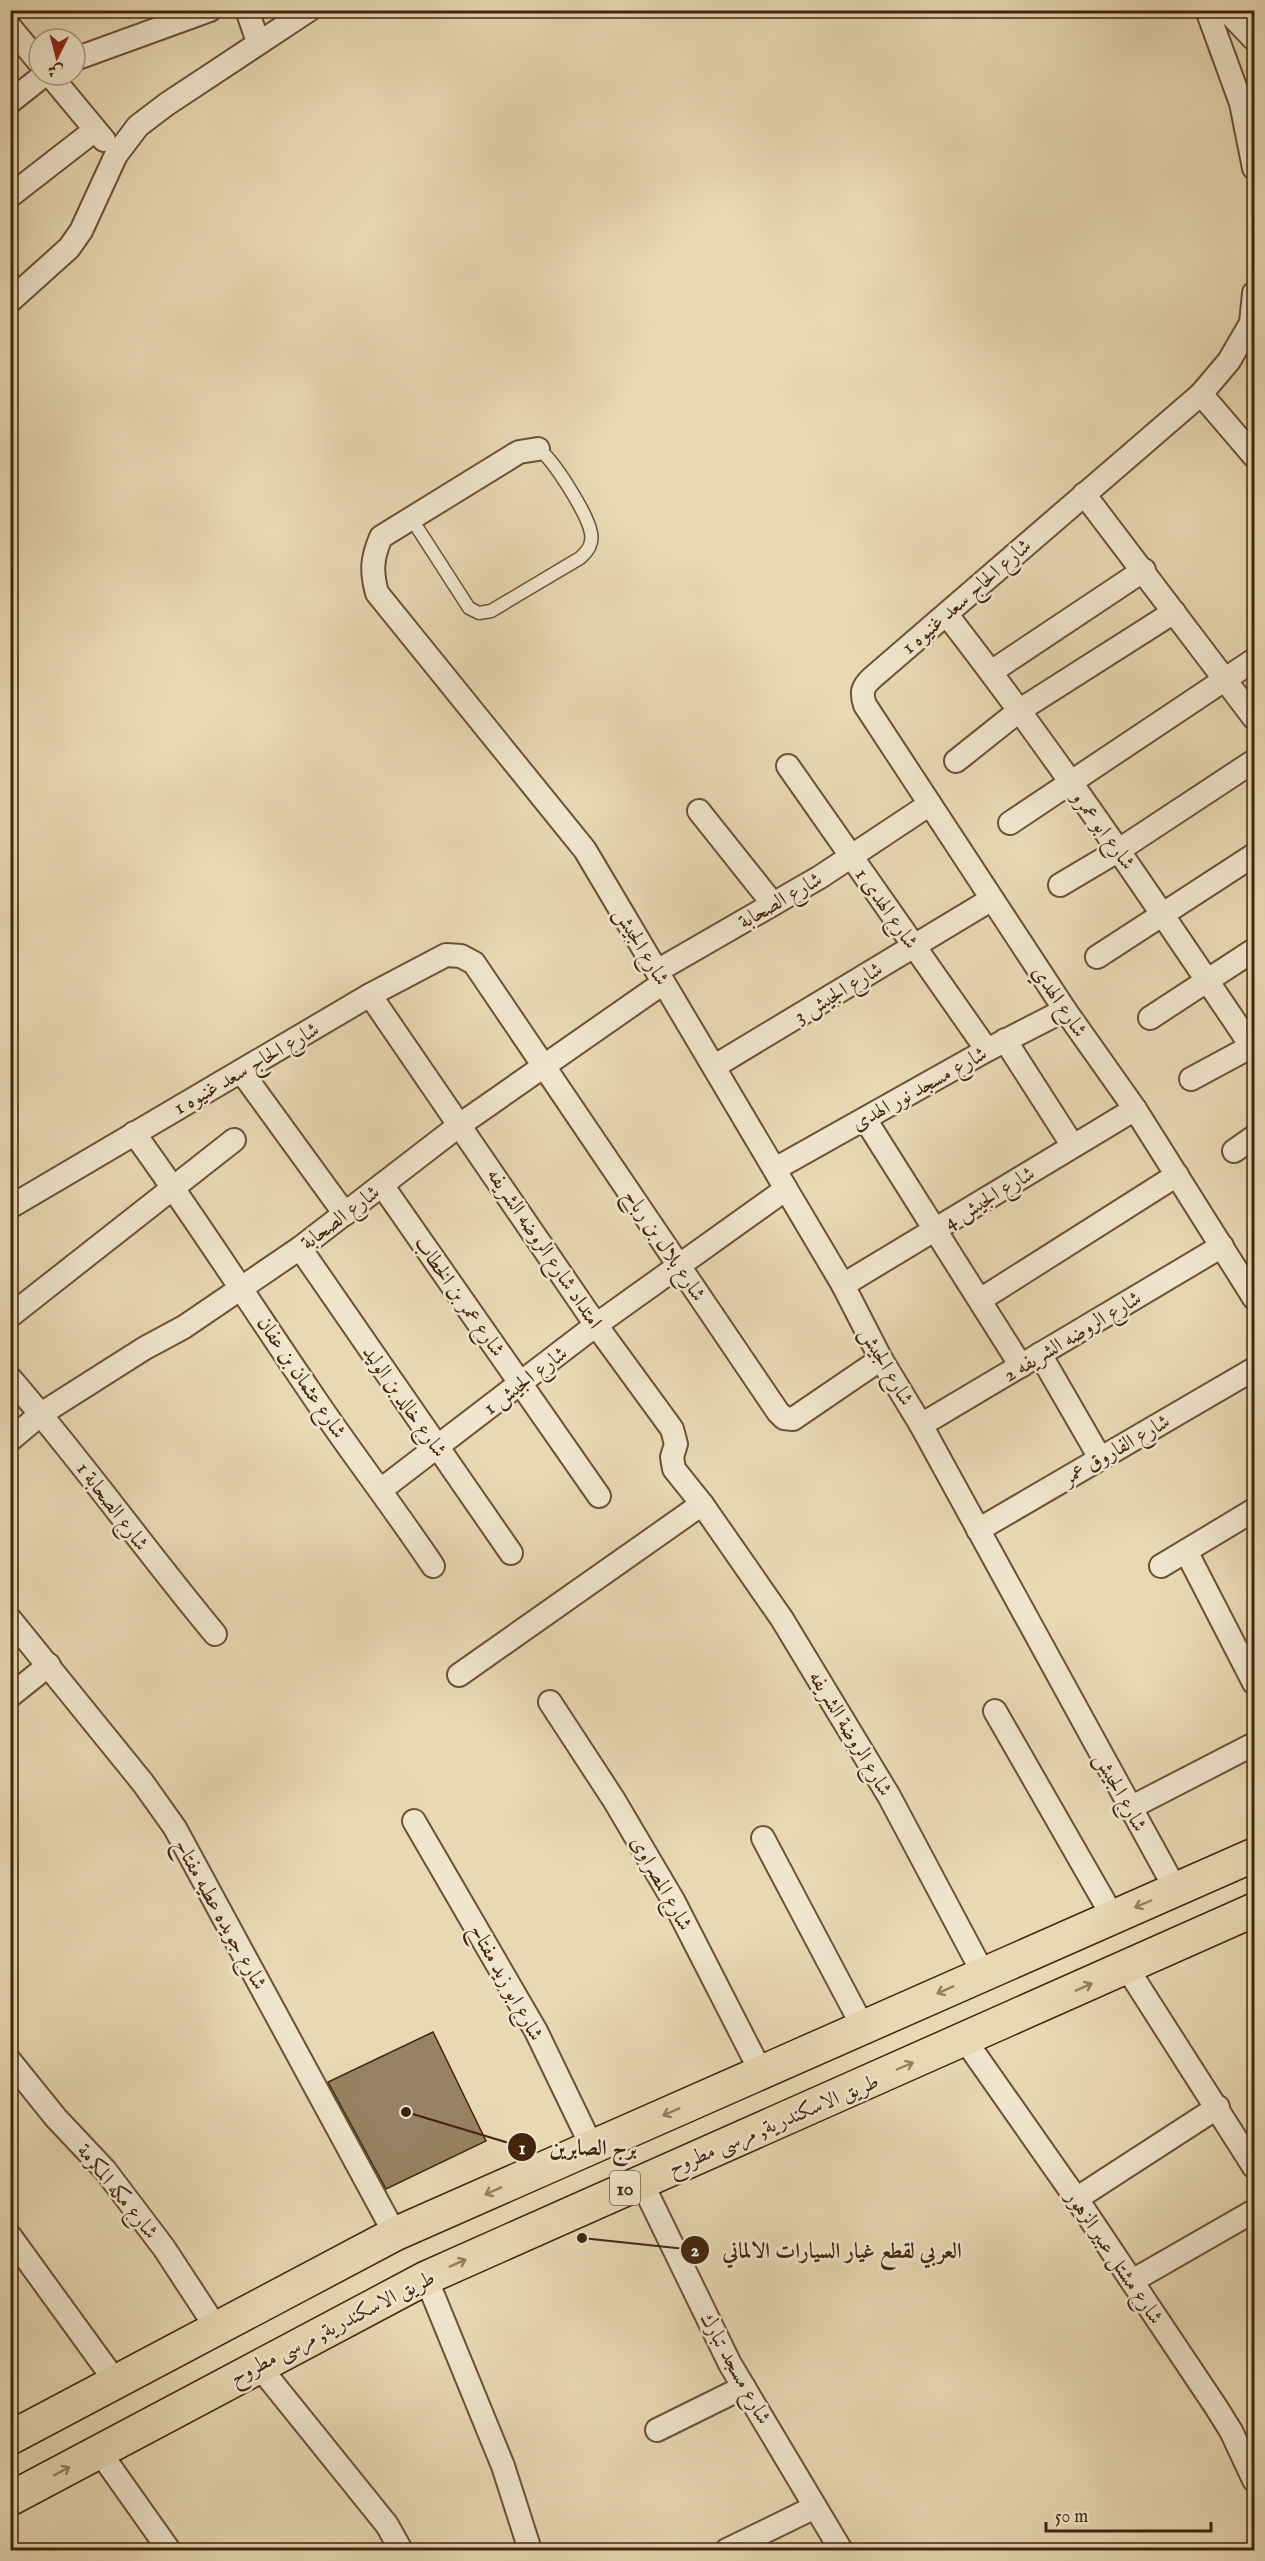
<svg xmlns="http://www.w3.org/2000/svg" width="1265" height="2561" font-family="'IM FELL English',Amiri,serif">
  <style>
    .building { fill: #988263; stroke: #42240c; stroke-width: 1.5 }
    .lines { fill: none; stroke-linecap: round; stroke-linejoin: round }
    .service-casing { stroke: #6c5136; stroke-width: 15 }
    .minor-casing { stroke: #6c5136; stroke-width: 26 }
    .primary-casing { stroke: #42240c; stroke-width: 36 }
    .service { stroke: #f0e6ce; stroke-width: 12 }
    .minor { stroke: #f0e6ce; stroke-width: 22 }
    .primary { stroke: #e8d9b4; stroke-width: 33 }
    .oneway { stroke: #957e60 }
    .labels { text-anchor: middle; stroke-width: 5; stroke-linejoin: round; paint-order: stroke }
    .shield { fill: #f0e6ce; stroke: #765e46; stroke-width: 1.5 }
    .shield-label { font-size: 20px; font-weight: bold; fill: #42240c }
    .street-label { font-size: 21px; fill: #42240c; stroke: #f0e6ce }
    .leader { fill: none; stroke: #42240c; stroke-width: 2 }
    .callout-dot { fill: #42240c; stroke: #f0e6ce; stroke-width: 2 }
    .mark-label { font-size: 18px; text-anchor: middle; font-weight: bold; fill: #fff }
    .callout-label { font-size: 22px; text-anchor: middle; font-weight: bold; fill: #42240c; stroke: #f0e6ce; stroke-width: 5; stroke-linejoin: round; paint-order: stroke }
  </style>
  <rect width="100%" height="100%" fill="#e8d9b4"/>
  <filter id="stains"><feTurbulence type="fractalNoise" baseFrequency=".00333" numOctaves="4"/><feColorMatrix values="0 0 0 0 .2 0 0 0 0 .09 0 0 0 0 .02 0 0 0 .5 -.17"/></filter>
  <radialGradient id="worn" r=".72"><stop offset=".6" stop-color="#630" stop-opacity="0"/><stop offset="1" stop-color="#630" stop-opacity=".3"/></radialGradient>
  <!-- building -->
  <path class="building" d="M433 2032 486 2141 386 2189 328 2082Z"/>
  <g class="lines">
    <!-- service casing -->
    <g class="service-casing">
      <path id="service" d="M411 518 469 608 479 613 491 611 580 558C588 551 593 544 591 533 588 515 553 458 538 449"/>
    </g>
    <!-- minor casing -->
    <g class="minor-casing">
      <g id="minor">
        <path d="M247 10 258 42"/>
        <path d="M1207 10 1241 103 1254 168"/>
        <path d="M1226 10 1254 39"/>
        <path d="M10 27 39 62"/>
        <path d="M75 59 210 10"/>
        <path d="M50 75 104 140"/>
        <path d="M10 102 44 75"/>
        <path d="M10 196 95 130"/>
        <path d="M1254 293 1251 323 1229 361 1201 394 872 678C862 687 861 693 865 705L1065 1010 1135 1109 1254 1298"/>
        <path d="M10 301 69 248 81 231 116 155 138 126 167 104 309 10"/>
        <path d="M1201 394 1254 456"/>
        <path d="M538 449 519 452 381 537C372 558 371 571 377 593L585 850 843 1285 881 1359 921 1425 1176 1890"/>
        <path d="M1084 494 1254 718"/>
        <path d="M947 615C1056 755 1155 903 1254 1050"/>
        <path d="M991 672 1144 570"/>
        <path d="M956 761 1020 710 1174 612"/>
        <path d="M788 766 987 1050"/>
        <path d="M699 811 773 904"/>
        <path d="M1010 823 1254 660"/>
        <path d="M1060 885 1119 850 1254 761"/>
        <path d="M1097 957 1254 855"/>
        <path d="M657 971 820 877 930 804"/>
        <path d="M370 995 596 1325 672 1429 676 1444 672 1457 674 1469 702 1504 782 1619 889 1796 983 1973"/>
        <path d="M1150 1018 1254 950"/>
        <path d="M1005 1040 1073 1146"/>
        <path d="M715 1066 992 899"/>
        <path d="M241 1071 345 1214"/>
        <path d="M1191 1079 1254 1045"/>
        <path d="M865 1119 1021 1366"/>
        <path d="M134 1133C195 1217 251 1305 309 1390 349 1450 393 1506 433 1566"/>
        <path d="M1234 1151 1254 1137"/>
        <path d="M775 1169 987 1050 1065 1010"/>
        <path d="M382 1185 599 1496"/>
        <path d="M10 1207 370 995 446 955 461 956 474 963 778 1412 784 1418 793 1419 881 1359"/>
        <path d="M300 1248 511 1553"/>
        <path d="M843 1285 1135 1109"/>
        <path d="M980 1300 1177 1175"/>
        <path d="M10 1316 234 1140"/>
        <path d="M1040 1354 1100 1458"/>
        <path d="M10 1378C82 1461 145 1550 215 1634"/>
        <path d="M921 1425 1222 1246"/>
        <path d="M10 1440 41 1414 145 1348 184 1327 300 1248 461 1124 663 983"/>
        <path d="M382 1489 596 1325 786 1189"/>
        <path d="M978 1530 1254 1369"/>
        <path d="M1186 1551 1254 1683"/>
        <path d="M1161 1566 1254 1510"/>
        <path d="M10 1619 143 1783 175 1828 395 2234"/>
        <path d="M459 1675 702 1504"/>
        <path d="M10 1696 49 1665"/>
        <path d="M550 1702 614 1800 673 1900 761 2072"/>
        <path d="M995 1711 1113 1917"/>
        <path d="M1130 1808 1254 1744"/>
        <path d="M414 1821 536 2031 592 2147"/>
        <path d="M763 1838 863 2027"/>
        <path d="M1127 1968 1254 2167"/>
        <path d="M965 2040 1087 2214 1216 2407 1231 2431 1254 2480"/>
        <path d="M10 2061 56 2118 105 2170 164 2248 217 2329"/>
        <path d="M641 2181 730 2364 841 2550"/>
        <path d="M1076 2199 1218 2107"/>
        <path d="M10 2236 116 2382"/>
        <path d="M426 2278 503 2466 530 2550"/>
        <path d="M1132 2281 1254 2211"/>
        <path d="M258 2365 387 2525 401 2550"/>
        <path d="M657 2430 744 2387"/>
        <path d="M99 2451 169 2550"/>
        <path d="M727 2550 815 2507"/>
      </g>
    </g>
    <!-- primary casing -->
    <g class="primary-casing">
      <g id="primary">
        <path d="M10 2438 395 2234 1254 1855"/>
        <path d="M10 2499 426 2278 1254 1910"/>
      </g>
    </g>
    <!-- service -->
    <use href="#service" class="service"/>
    <!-- minor -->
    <use href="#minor" class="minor"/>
    <!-- primary -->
    <use href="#primary" class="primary"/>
  </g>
  <!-- one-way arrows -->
  <defs><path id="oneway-shaft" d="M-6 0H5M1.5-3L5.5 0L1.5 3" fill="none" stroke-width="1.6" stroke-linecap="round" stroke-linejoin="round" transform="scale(1.5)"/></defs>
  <g class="oneway">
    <use href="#oneway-shaft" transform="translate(1143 1904) rotate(157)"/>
    <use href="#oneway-shaft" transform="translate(1084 1987) rotate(-24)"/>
    <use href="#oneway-shaft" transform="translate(945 1990) rotate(156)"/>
    <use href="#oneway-shaft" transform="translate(905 2066) rotate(-23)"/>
    <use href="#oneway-shaft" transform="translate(671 2112) rotate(156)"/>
    <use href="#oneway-shaft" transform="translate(493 2191) rotate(156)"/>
    <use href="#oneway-shaft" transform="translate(458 2263) rotate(-24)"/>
    <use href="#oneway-shaft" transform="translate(62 2471) rotate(-28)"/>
  </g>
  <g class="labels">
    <!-- shield labels -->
    <rect class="shield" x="610" y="2171" width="30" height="34" rx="4.5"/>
    <g class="shield-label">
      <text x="625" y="2195">10</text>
    </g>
    <!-- street labels -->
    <g class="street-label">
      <text transform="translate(966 596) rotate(-41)" y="7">شارع الحاج سعد غنيوه 1</text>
      <text transform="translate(1104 830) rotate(54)" y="7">شارع ابو عمرو</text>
      <text transform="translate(780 900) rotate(-30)" y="7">شارع الصحابة</text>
      <text transform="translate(887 908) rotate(55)" y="7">شارع الهدى 1</text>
      <text transform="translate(642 946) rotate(59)" y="7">شارع الجيش</text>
      <text transform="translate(838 992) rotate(-31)" y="7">شارع الجيش 3</text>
      <text transform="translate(1060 1001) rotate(56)" y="7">شارع الهدي</text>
      <text transform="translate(246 1068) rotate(-30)" y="7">شارع الحاج سعد غنيوه 1</text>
      <text transform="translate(919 1088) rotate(-29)" y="7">شارع مسجد نور الهدى</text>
      <text transform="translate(989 1197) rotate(-31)" y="7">شارع الجيش 4</text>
      <text transform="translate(340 1217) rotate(-37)" y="7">شارع الصحابة</text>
      <text transform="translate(665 1245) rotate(56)" y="7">شارع بلال بن رباح</text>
      <text transform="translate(545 1248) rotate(56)" y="7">امتداد شارع الروضه الشريفه</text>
      <text transform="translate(460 1296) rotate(55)" y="7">شارع عمر بن الخطاب</text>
      <text transform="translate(1072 1336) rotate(-31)" y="7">شارع الروضه الشريفه 2</text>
      <text transform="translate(887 1366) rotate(60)" y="7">شارع الجيش</text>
      <text transform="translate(302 1377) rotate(56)" y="7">شارع عثمان بن عفان</text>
      <text transform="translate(525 1380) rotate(-37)" y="7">شارع الجيش 1</text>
      <text transform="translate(405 1401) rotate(55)" y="7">شارع خالد بن الوليد</text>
      <text transform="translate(1116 1449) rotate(-30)" y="7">شارع الفاروق عمر</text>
      <text transform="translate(113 1506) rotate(53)" y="7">شارع الصحابة 1</text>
      <text transform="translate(851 1733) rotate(59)" y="7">شارع الروضة الشريفه</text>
      <text transform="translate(1121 1792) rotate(61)" y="7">شارع الجيش</text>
      <text transform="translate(662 1883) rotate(61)" y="7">شارع المصراوى</text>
      <text transform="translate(221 1914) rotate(61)" y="7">شارع جويده عطيه مفتاح</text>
      <text transform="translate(507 1982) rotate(61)" y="7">شارع ابو زيد مفتاح</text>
      <text transform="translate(773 2124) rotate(-23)" y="7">طريق الاسكندرية, مرسى مطروح</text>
      <text transform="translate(118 2191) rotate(51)" y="7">شارع مكه المكرمة</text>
      <text transform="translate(1115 2257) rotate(56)" y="7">شارع مشتل عبير الزهور</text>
      <text transform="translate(332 2327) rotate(-27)" y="7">طريق الاسكندرية, مرسى مطروح</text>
      <text transform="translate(736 2368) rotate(61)" y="7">شارع مسجد تبارك</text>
    </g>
  </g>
  <!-- callouts -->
  <path class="leader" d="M406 2112L522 2147M582 2238L695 2250"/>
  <g class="callout-dot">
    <circle cx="406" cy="2112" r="6"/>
    <circle cx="582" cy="2238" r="6"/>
    <circle cx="522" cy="2147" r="15"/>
    <circle cx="695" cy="2250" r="15"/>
  </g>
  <g class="mark-label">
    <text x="522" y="2154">1</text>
    <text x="695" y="2256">2</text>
  </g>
  <g class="callout-label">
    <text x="593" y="2155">برج الصابرين</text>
    <text x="842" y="2258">العربي لقطع غيار السيارات الالماني</text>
  </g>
  <!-- margin -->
  <rect width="1265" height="2561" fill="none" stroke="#e8d9b4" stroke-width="36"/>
  <rect x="12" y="12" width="1241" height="2537" fill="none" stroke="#42240c" stroke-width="3"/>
  <rect x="18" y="18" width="1229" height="2525" fill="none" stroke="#42240c" stroke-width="1.5"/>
  <!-- north arrow -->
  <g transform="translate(57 57) rotate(186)"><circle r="28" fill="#f0e6ce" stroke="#aa9880" stroke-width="1.5"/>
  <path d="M0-4.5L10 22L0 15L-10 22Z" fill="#8f2418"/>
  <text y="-9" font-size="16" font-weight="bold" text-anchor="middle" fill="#42240c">ش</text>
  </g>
  <!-- scale -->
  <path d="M1046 2522v9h165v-9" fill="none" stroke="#42240c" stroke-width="3"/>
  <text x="1055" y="2522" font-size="18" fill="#42240c" stroke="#f0e6ce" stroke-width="4.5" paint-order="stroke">50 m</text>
  <rect width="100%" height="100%" filter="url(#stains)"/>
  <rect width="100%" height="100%" fill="url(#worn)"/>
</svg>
